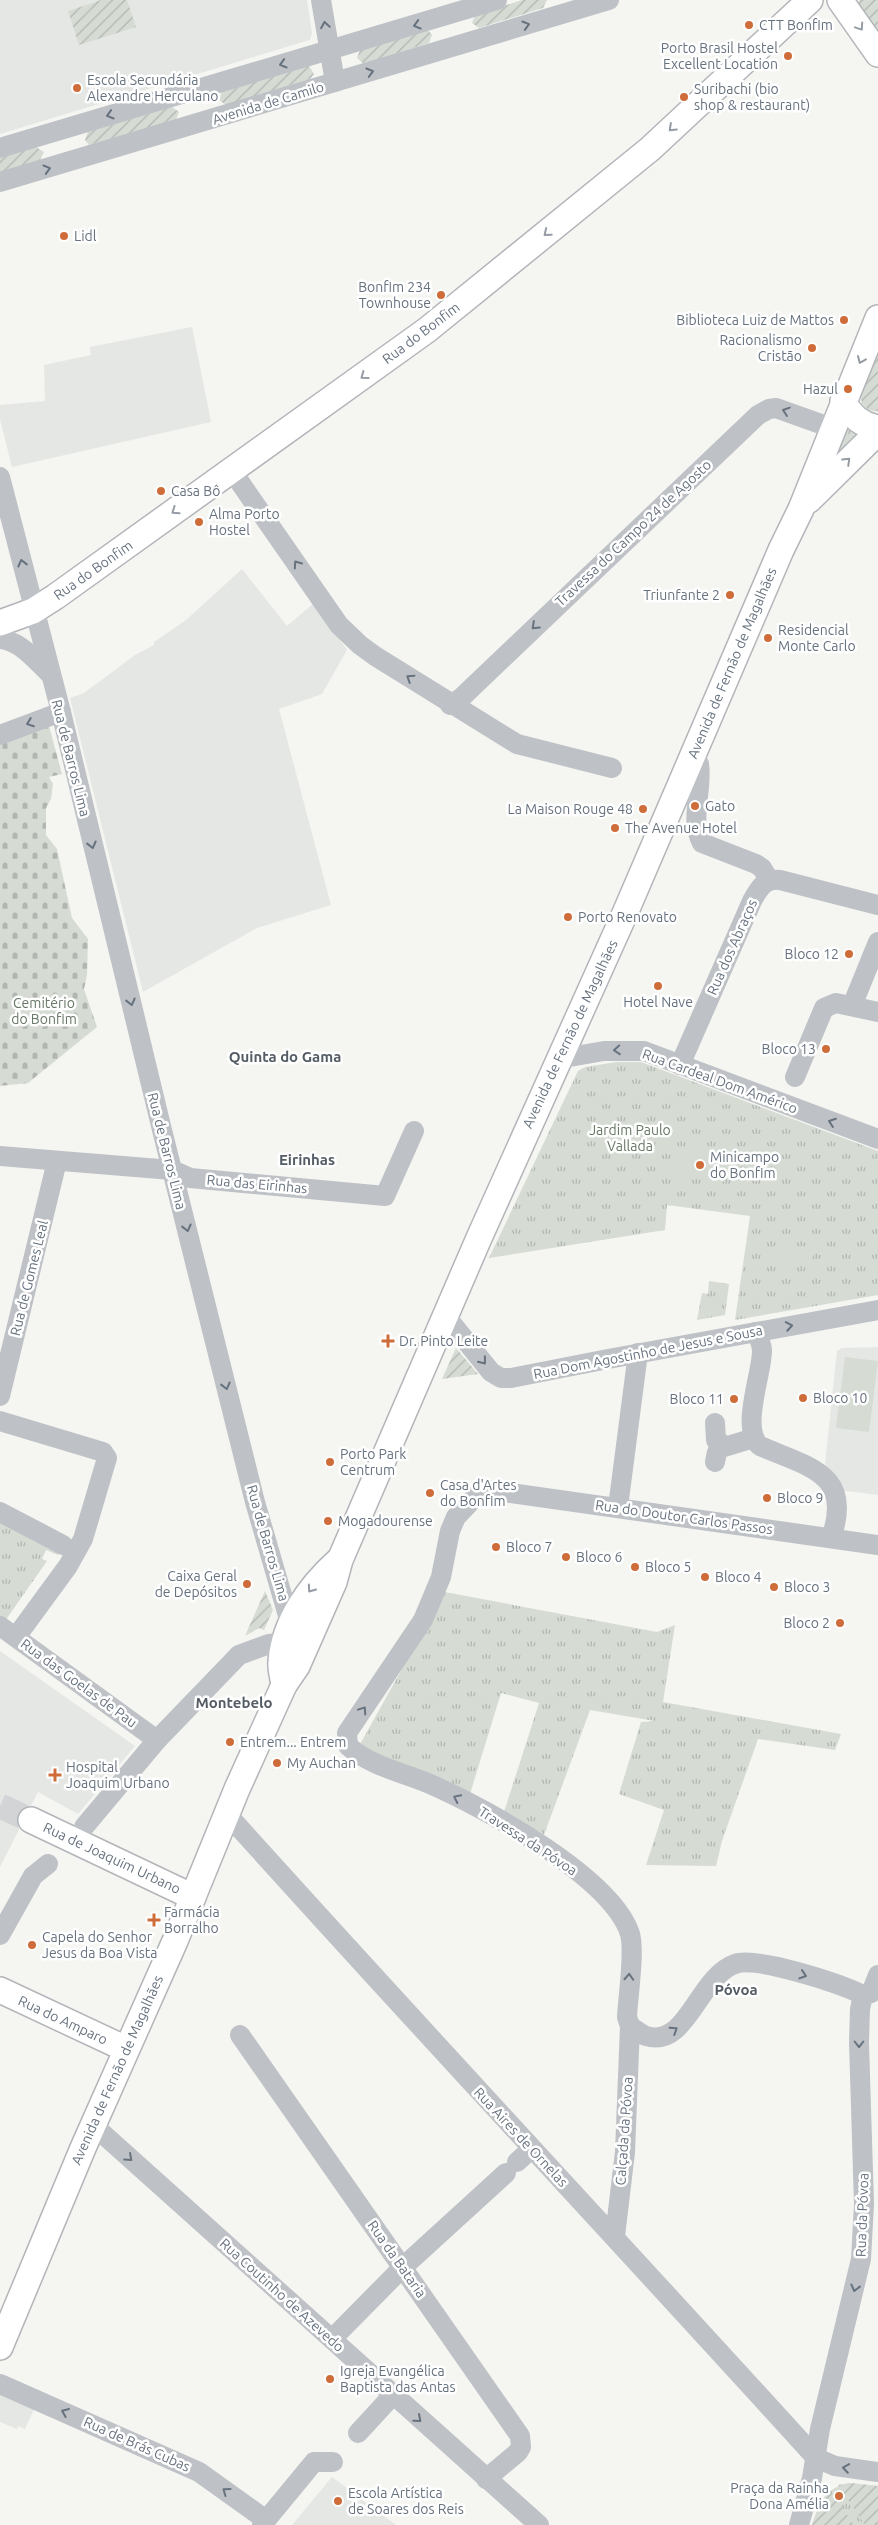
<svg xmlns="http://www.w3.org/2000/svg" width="878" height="2525" font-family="Ubuntu,sans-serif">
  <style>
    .built { fill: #e5e7e5 }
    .grass { fill: url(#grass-tufts) }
    .cemetery { fill: url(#cemetery-stones) }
    .garden { fill: url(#garden-furrows) }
    .pitch { fill: #d6dbd4 }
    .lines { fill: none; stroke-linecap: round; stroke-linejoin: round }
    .major-tunnel { stroke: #d2d4d5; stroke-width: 25; stroke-dasharray: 25 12; stroke-linecap: butt }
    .major-casing { stroke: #b2b5b9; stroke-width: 28 }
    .minor { stroke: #bec1c5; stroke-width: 20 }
    .major { stroke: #fff; stroke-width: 25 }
    .oneway { stroke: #67727f }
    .oneway2 { stroke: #959ca5 }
    .poi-dot { fill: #ce6d39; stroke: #fff; stroke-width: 2 }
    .labels { text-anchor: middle; stroke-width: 5; stroke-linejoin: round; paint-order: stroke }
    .poi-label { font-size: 14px; fill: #67727f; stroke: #fff; text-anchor: start }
    .street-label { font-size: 14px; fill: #67727f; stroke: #fff }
    .park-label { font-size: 14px; fill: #677765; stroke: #fff }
    .neighbourhood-label { font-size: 15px; font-weight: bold; fill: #545c65; stroke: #fff }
  </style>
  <defs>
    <pattern id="grass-tufts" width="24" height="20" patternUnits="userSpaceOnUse" patternTransform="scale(1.25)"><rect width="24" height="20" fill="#d6dbd4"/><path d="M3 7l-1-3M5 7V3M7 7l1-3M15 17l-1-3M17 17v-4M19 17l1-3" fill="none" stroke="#b1b6b1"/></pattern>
    <pattern id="cemetery-stones" width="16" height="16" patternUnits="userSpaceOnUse" patternTransform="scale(1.25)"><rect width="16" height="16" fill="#d6dbd4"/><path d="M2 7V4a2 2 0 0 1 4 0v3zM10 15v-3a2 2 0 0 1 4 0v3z" fill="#b1b6b1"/></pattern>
    <pattern id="garden-furrows" width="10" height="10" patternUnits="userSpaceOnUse" patternTransform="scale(1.25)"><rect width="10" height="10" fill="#d6dbd4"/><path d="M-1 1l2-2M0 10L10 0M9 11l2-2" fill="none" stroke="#b1b6b1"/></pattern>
  </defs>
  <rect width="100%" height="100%" fill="#f5f5f2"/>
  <!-- built -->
  <g class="built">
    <path d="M0 0H307L312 33 310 40 306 41 0 134Z"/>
    <path d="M192 327 211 422 12 467 0 419V405L45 401 44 365 91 355 90 347Z"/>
    <path d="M242 569 287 626 315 602 347 650 322 694 279 709 331 905 257 928 143 992 70 698 84 693 135 655 154 645V642L186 620Z"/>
    <path d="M878 1347V1495L839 1490 825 1464 837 1351 842 1348Z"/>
    <path d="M0 1651 135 1746 78 1814 38 1792 0 1867Z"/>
    <path d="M0 2392 35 2407 25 2429 18 2426 17 2429 0 2422Z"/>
    <path d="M332 2477 396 2525H292Z"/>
  </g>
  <!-- grass -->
  <g class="grass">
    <path d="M844 417 866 433 812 492Z"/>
    <path d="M617 1062H641L878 1151V1295L735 1320 750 1216 667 1205 665 1230 489 1258 578 1071 585 1067Z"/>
    <path d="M709 1281 729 1284 725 1315 697 1320 702 1293 708 1294Z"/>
    <path d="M0 1520 62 1550 58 1555 46 1550 42 1559 47 1561 5 1621 0 1617Z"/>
    <path d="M445 1592 657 1632 675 1625 663 1702 841 1734 835 1750 758 1739 722 1841 716 1866 646 1865 664 1810 619 1794 641 1722 655 1721 590 1710 544 1835 504 1812 539 1703 501 1693 469 1797 359 1746Z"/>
    <path d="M850 2483 878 2486V2525H812C820 2502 824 2488 850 2483Z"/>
  </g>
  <!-- cemetery -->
  <path class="cemetery" d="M49 726 62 774 49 777 53 784 51 799 46 808V835L57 849 72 918 88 939 87 975 84 989 97 1027 28 1083 0 1086V745Z"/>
  <!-- garden -->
  <g class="garden">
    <path d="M101 0H127L136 27 79 45 68 11Z"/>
    <path d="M522 0H547L543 8 479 28 472 23 475 15Z"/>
    <path d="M859 0H878V35L859 5Z"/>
    <path d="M428 30 432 35 429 43 364 64 357 58 360 50Z"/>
    <path d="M309 66 314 74 310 79 226 105 219 100 222 91Z"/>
    <path d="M172 107 179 112 176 120 89 145 85 140 88 132Z"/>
    <path d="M36 147 44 152 40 160 0 173V158Z"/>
    <path d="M878 349V411C871 412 867 409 862 404L860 393Z"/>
    <path d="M456 1348 478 1374 442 1379Z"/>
    <path d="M265 1591 273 1610 264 1630 259 1628 245 1636Z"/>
    <path d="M850 2483 878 2486V2525H865L838 2485Z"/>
    <path d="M828 2492 833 2494 854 2525H812L818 2509Z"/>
  </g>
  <!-- pitch -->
  <g class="pitch">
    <path d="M677 1148 727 1154 724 1182 674 1176Z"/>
    <path d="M780 1243 814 1249 811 1266 777 1261Z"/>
    <path d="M845 1357 878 1361 869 1432 836 1428Z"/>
  </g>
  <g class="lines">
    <!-- major-tunnel -->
    <path class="major-tunnel" d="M0 1806 31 1820"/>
    <!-- major casing -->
    <g class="major-casing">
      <g id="major">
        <path d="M840 0 878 54"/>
        <path d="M843 401C851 416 861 425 878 428"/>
        <path d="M809 500 878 432"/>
        <path d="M0 623 33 611 55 597 427 330 650 149 810 0"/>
        <path d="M284 1685C283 1677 280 1669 281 1661 284 1622 310 1586 338 1561"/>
        <path d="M31 1820 193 1897"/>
        <path d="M0 1990 126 2049"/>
        <path d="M0 2347 83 2148 175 1941 237 1789 284 1685 297 1666 334 1582 340 1560 479 1238 626 911 781 550 801 509 878 318"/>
      </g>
    </g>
    <!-- minor -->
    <g class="minor">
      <path d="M321 0 335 82"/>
      <path d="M0 148 497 0"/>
      <path d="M0 182 609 0"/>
      <path d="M232 471 339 625 360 645 375 656 517 744 612 768"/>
      <path d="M0 477 61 712 162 1130 255 1502 291 1626"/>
      <path d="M0 639C21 641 36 661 50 674"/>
      <path d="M450 705 461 698 758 415 769 409 776 408 832 428"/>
      <path d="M0 735 61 712"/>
      <path d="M691 759 699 764C703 789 689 820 702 843L756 864 762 868 769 880"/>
      <path d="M852 1006 878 942"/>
      <path d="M558 1059 604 1051H644L878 1139"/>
      <path d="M680 1065 752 901C759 888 765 878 780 880L878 905"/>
      <path d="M795 1077 824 1008 836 1003 878 1012"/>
      <path d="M0 1156 172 1170 190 1178 385 1196 414 1131"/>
      <path d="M445 1315 491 1372 501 1378H511L608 1359 878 1310"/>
      <path d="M756 1332C759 1338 762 1344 762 1351 762 1374 740 1429 760 1446 808 1467 854 1473 831 1538"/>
      <path d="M0 1396 57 1161"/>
      <path d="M0 1421 103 1452 107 1458 83 1539 68 1566 16 1637"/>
      <path d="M715 1423 716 1440 725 1446"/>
      <path d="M715 1462 717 1452 721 1448 754 1438"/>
      <path d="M618 1507 638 1353"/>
      <path d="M0 1512 63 1545"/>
      <path d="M0 1626 157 1740"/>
      <path d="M227 1814C422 2031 621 2243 816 2458L835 2466 878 2472"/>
      <path d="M84 1827 157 1740 239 1655 269 1644 286 1642"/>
      <path d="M0 1935 33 1876 48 1864"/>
      <path d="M863 1995 871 1993 878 1975"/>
      <path d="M630 2026C635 2029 640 2034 646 2036 687 2049 698 1977 735 1964 757 1956 841 1984 863 1995"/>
      <path d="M240 2035 520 2436 521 2447 518 2452 486 2479"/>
      <path d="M93 2125 539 2525"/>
      <path d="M517 2162 531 2149"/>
      <path d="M615 2236 625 2152 630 2026 627 2017C628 1996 635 1952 630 1934 612 1877 483 1807 430 1784 402 1772 372 1767 348 1746L347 1733 423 1620 441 1577 450 1531 456 1517 478 1494 489 1490 878 1545"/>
      <path d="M332 2339 403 2267 506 2173"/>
      <path d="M0 2384 199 2472 266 2520"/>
      <path d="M358 2433 392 2396"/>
      <path d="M262 2525 314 2462H333"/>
      <path d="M799 2525 812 2478 820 2429 861 2259 864 2204 859 2043 860 2009 863 1995"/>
    </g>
    <!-- major -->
    <use href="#major" class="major"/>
  </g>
  <!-- one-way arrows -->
  <defs><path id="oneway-chevron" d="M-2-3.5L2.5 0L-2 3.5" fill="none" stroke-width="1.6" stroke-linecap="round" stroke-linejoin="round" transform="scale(1.25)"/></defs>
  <g class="oneway">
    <use href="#oneway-chevron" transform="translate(325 25) rotate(-99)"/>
    <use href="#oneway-chevron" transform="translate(417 25) rotate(164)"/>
    <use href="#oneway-chevron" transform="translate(526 25) rotate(-17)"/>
    <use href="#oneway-chevron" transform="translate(283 64) rotate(163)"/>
    <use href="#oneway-chevron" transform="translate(370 72) rotate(-16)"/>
    <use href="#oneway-chevron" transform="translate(110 115) rotate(163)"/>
    <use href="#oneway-chevron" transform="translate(47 169) rotate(-16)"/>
    <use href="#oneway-chevron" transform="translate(786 411) rotate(-161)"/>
    <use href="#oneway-chevron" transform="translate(22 563) rotate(-104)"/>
    <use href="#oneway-chevron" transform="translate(297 564) rotate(-125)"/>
    <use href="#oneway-chevron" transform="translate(535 626) rotate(137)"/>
    <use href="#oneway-chevron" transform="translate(410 678) rotate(-147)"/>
    <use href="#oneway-chevron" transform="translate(30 723) rotate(159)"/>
    <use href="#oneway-chevron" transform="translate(92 845) rotate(76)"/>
    <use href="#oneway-chevron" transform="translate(131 1002) rotate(76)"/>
    <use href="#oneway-chevron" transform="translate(617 1050) rotate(176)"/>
    <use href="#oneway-chevron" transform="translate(832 1122) rotate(-160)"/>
    <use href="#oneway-chevron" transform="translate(187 1228) rotate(76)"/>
    <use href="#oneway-chevron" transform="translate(789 1326) rotate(-10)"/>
    <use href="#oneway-chevron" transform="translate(483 1361) rotate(52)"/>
    <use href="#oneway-chevron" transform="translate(226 1386) rotate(76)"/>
    <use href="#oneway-chevron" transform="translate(363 1710) rotate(-56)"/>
    <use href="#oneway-chevron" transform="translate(457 1798) rotate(-154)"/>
    <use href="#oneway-chevron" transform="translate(803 1975) rotate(18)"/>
    <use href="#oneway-chevron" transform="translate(629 1977) rotate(-87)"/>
    <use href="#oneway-chevron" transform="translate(674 2030) rotate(-33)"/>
    <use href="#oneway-chevron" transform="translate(859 2044) rotate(90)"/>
    <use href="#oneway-chevron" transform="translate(129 2158) rotate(42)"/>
    <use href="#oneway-chevron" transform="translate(855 2288) rotate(104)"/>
    <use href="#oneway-chevron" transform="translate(65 2412) rotate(-157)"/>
    <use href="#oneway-chevron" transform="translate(418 2419) rotate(41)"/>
    <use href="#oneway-chevron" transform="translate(846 2468) rotate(-171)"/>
    <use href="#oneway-chevron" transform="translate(226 2491) rotate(-144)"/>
  </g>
  <g class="oneway2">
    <use href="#oneway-chevron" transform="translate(860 27) rotate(56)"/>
    <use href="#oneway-chevron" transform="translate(672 128) rotate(137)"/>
    <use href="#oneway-chevron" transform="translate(547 233) rotate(141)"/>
    <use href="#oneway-chevron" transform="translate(861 360) rotate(113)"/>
    <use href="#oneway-chevron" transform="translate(364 376) rotate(144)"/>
    <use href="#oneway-chevron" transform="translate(847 461) rotate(-44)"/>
    <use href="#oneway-chevron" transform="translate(175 511) rotate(145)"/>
    <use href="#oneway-chevron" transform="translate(311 1589) rotate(125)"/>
  </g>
  <!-- markers -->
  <g class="poi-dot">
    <circle cx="749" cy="25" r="5"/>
    <circle cx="788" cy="56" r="5"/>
    <circle cx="77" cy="88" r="5"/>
    <circle cx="684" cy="97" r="5"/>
    <circle cx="64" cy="236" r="5"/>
    <circle cx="441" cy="295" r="5"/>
    <circle cx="844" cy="320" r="5"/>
    <circle cx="812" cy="348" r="5"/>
    <circle cx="848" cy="389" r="5"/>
    <circle cx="161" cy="491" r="5"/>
    <circle cx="199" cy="522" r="5"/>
    <circle cx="730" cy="595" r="5"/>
    <circle cx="768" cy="638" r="5"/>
    <circle cx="695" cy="806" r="5"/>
    <circle cx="643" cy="809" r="5"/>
    <circle cx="615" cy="828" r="5"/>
    <circle cx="568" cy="917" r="5"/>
    <circle cx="849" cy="954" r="5"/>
    <circle cx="658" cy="986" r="5"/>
    <circle cx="826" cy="1049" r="5"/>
    <circle cx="700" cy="1165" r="5"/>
    <path d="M385.5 1333.5h5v5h5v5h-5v5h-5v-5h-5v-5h5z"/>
    <circle cx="803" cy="1398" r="5"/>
    <circle cx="734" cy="1399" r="5"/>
    <circle cx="330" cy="1462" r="5"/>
    <circle cx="430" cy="1493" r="5"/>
    <circle cx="767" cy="1498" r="5"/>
    <circle cx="328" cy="1521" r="5"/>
    <circle cx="496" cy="1547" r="5"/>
    <circle cx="566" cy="1557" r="5"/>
    <circle cx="635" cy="1567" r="5"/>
    <circle cx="705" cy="1577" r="5"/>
    <circle cx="247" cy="1584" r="5"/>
    <circle cx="774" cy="1587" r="5"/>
    <circle cx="840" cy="1623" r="5"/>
    <circle cx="230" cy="1742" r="5"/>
    <circle cx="277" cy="1763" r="5"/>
    <path d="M52.5 1767.5h5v5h5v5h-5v5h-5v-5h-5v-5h5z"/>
    <path d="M151.5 1912.5h5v5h5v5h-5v5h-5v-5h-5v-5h5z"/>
    <circle cx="32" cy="1945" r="5"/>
    <circle cx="330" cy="2379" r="5"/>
    <circle cx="839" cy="2496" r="5"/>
    <circle cx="338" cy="2501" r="5"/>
  </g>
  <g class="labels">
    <!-- poi labels -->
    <g class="poi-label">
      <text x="759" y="30">CTT Bonfim</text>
      <text x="778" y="53" text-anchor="end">Porto Brasil Hostel<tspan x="778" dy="16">Excellent Location</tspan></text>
      <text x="87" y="85">Escola Secundária<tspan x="87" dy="16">Alexandre Herculano</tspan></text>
      <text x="694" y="94">Suribachi (bio<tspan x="694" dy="16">shop &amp; restaurant)</tspan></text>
      <text x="74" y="241">Lidl</text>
      <text x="431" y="292" text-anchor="end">Bonfim 234<tspan x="431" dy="16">Townhouse</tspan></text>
      <text x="834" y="325" text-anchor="end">Biblioteca Luiz de Mattos</text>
      <text x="802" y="345" text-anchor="end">Racionalismo<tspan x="802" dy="16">Cristão</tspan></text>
      <text x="838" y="394" text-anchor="end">Hazul</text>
      <text x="171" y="496">Casa Bô</text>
      <text x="209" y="519">Alma Porto<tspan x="209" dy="16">Hostel</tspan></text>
      <text x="720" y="600" text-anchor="end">Triunfante 2</text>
      <text x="778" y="635">Residencial<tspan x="778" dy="16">Monte Carlo</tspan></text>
      <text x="705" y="811">Gato</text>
      <text x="633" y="814" text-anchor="end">La Maison Rouge 48</text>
      <text x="625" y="833">The Avenue Hotel</text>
      <text x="578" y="922">Porto Renovato</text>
      <text x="839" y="959" text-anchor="end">Bloco 12</text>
      <text x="658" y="1007" text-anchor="middle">Hotel Nave</text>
      <text x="816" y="1054" text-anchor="end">Bloco 13</text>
      <text x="710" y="1162">Minicampo<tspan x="710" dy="16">do Bonfim</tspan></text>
      <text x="399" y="1346">Dr. Pinto Leite</text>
      <text x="813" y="1403">Bloco 10</text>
      <text x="724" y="1404" text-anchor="end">Bloco 11</text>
      <text x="340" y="1459">Porto Park<tspan x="340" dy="16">Centrum</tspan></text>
      <text x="440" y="1490">Casa d'Artes<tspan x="440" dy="16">do Bonfim</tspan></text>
      <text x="777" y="1503">Bloco 9</text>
      <text x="338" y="1526">Mogadourense</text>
      <text x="506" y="1552">Bloco 7</text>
      <text x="576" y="1562">Bloco 6</text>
      <text x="645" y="1572">Bloco 5</text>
      <text x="237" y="1581" text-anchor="end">Caixa Geral<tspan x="237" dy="16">de Depósitos</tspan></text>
      <text x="715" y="1582">Bloco 4</text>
      <text x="784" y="1592">Bloco 3</text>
      <text x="830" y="1628" text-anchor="end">Bloco 2</text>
      <text x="240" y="1747">Entrem... Entrem</text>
      <text x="287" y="1768">My Auchan</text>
      <text x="66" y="1772">Hospital<tspan x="66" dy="16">Joaquim Urbano</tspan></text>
      <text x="164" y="1917">Farmácia<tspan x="164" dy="16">Borralho</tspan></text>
      <text x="42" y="1942">Capela do Senhor<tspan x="42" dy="16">Jesus da Boa Vista</tspan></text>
      <text x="340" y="2376">Igreja Evangélica<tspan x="340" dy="16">Baptista das Antas</tspan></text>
      <text x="829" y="2493" text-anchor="end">Praça da Rainha<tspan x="829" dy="16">Dona Amélia</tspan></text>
      <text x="348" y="2498">Escola Artística<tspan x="348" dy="16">de Soares dos Reis</tspan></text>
    </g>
    <!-- street labels -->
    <g class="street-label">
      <text transform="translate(268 103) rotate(-17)" y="5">Avenida de Camilo</text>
      <text transform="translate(421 333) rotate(-37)" y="5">Rua do Bonfim</text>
      <text transform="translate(633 533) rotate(-43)" y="5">Travessa do Campo 24 de Agosto</text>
      <text transform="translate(93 570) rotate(-35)" y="5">Rua do Bonfim</text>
      <text transform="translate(732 663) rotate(-67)" y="5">Avenida de Fernão de Magalhães</text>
      <text transform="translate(71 758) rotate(76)" y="5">Rua de Barros Lima</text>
      <text transform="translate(732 947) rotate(-66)" y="5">Rua dos Abraços</text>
      <text transform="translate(570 1034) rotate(-65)" y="5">Avenida de Fernão de Magalhães</text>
      <text transform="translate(720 1081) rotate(20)" y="5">Rua Cardeal Dom Américo</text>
      <text transform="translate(167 1151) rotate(76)" y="5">Rua de Barros Lima</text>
      <text transform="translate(257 1184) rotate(5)" y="5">Rua das Eirinhas</text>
      <text transform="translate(29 1278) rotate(-76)" y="5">Rua de Gomes Leal</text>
      <text transform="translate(648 1352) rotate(-11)" y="5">Rua Dom Agostinho de Jesus e Sousa</text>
      <text transform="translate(684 1517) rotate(8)" y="5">Rua do Doutor Carlos Passos</text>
      <text transform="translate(268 1543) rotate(74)" y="5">Rua de Barros Lima</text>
      <text transform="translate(79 1683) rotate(36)" y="5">Rua das Goelas de Pau</text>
      <text transform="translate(528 1841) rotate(33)" y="5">Travessa da Póvoa</text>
      <text transform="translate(112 1858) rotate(25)" y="5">Rua de Joaquim Urbano</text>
      <text transform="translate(63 2020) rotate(25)" y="5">Rua do Amparo</text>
      <text transform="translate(117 2070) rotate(-66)" y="5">Avenida de Fernão de Magalhães</text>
      <text transform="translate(624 2131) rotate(-86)" y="5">Calçada da Póvoa</text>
      <text transform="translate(521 2137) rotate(47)" y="5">Rua Aires de Ornelas</text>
      <text transform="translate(862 2215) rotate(-88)" y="5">Rua da Póvoa</text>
      <text transform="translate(397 2259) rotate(55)" y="5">Rua da Bataria</text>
      <text transform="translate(282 2295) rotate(42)" y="5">Rua Coutinho de Azevedo</text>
      <text transform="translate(137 2444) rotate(24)" y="5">Rua de Brás Cubas</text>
    </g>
    <!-- park labels -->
    <g class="park-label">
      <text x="44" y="1008">Cemitério<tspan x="44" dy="16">do Bonfim</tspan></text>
      <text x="630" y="1135">Jardim Paulo<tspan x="630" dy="16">Vallada</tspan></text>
    </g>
    <!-- neighbourhood labels -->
    <g class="neighbourhood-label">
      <text x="285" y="1062">Quinta do Gama</text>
      <text x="307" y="1165">Eirinhas</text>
      <text x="234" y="1708">Montebelo</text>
      <text x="736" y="1995">Póvoa</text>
    </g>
  </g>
</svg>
